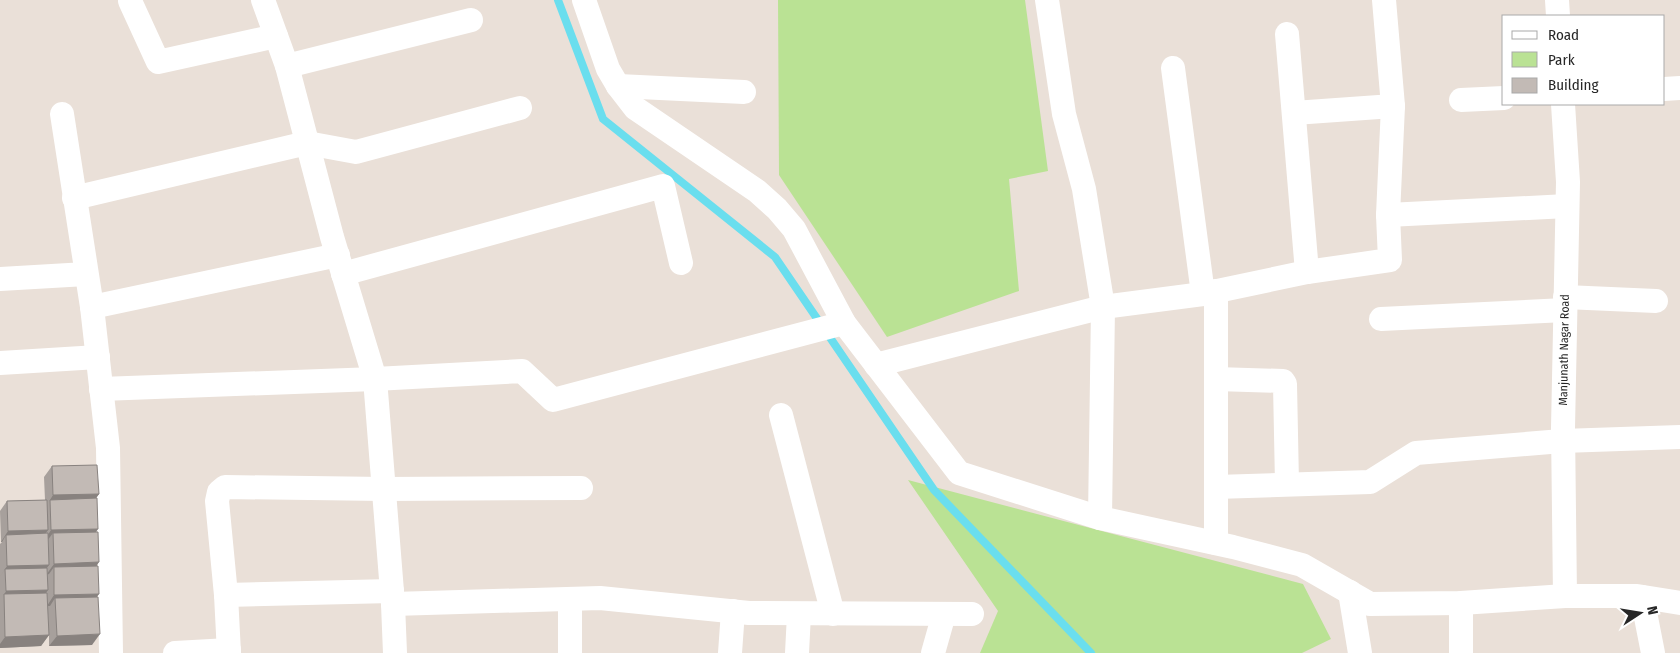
<svg xmlns="http://www.w3.org/2000/svg" width="1680" height="653" font-family="'Fira Sans Condensed',sans-serif">
  <style>
    .green { fill: #bae294 }
    .lines { fill: none; stroke-linecap: round; stroke-linejoin: round }
    .stream { stroke: #6adeee; stroke-width: 8 }
    .street { stroke: #fff; stroke-width: 24 }
    .wall { fill: #a7a09c }
    .shaded-wall { fill: #88827f }
    .building { fill: #c2bab5; stroke: #88827f }
    .labels { text-anchor: middle; stroke-width: 5; stroke-linejoin: round; paint-order: stroke }
    .street-label { font-size: 12px; fill: #272727; stroke: #fff }
  </style>
  <rect width="100%" height="100%" fill="#eae0d8"/>
  <!-- green -->
  <g class="green">
    <path d="M778 0H1025L1048 171 1009 179 1019 291 887 337 779 175Z"/>
    <path d="M908 480 1303 584 1331 639 1302 653H980L998 611Z"/>
  </g>
  <g class="lines">
    <!-- stream -->
    <path class="stream" d="M558 0 603 119 775 257 934 490 1091 653"/>
    <!-- street -->
    <g class="street">
      <path d="M263 0 287 66 332 237 375 379 393 604 395 653"/>
      <path d="M584 0 608 69 618 86 635 108 757 191 777 209 794 229 844 323 959 473 1100 518 1233 547 1302 565 1370 604 1461 603 1565 596H1637L1680 603"/>
      <path d="M1047 0 1064 114 1084 189 1103 307 1100 518"/>
      <path d="M1557 0 1558 16"/>
      <path d="M130 1 158 62 276 36"/>
      <path d="M1287 34 1307 272"/>
      <path d="M287 66 471 20"/>
      <path d="M1173 68 1203 294"/>
      <path d="M618 86 744 92"/>
      <path d="M1664 89 1680 88"/>
      <path d="M1461 100 1504 98"/>
      <path d="M1563 104 1568 182 1563 428 1565 596"/>
      <path d="M1294 113 1393 106"/>
      <path d="M62 114 92 307 108 448 111 653"/>
      <path d="M74 198 307 143 356 152 520 108"/>
      <path d="M1388 215 1567 206"/>
      <path d="M343 274 663 186 681 263"/>
      <path d="M0 279 86 274"/>
      <path d="M1216 291V543"/>
      <path d="M1565 297 1656 301"/>
      <path d="M92 307 338 255"/>
      <path d="M1381 319 1565 310"/>
      <path d="M0 363 98 357"/>
      <path d="M876 365 1103 307 1203 294 1307 272 1390 260 1388 215 1393 106 1384 0"/>
      <path d="M1216 379 1283 381 1285 384 1287 484"/>
      <path d="M101 389 375 379 522 371 553 400 844 323"/>
      <path d="M781 415 833 614"/>
      <path d="M1216 487 1370 482 1416 453 1562 441 1680 437"/>
      <path d="M1350 592 1360 653"/>
      <path d="M226 595 392 591"/>
      <path d="M1642 597 1653 653"/>
      <path d="M570 599V653"/>
      <path d="M1461 603V653"/>
      <path d="M393 604 600 598 749 613 972 614"/>
      <path d="M175 653 229 650"/>
      <path d="M229 653 226 595 217 501 219 492 225 487 384 489 581 488"/>
      <path d="M730 653 733 611"/>
      <path d="M797 653 799 614"/>
      <path d="M933 653 944 614"/>
    </g>
  </g>
  <!-- wall -->
  <path class="wall" d="M52 466 99 494 96 498 97 566V597L92 645 49 646V635L41 646 0 648V544L2 542H1L0 511 7 501 45 500 44 477Z"/>
  <!-- shaded-wall -->
  <g class="shaded-wall">
    <path d="M99 494 91 505 50 500 53 495Z"/>
    <path d="M98 529 90 540 53 533 47 541H44L51 530Z"/>
    <path d="M48 530 40 541 6 535 2 542H1L8 531Z"/>
    <path d="M99 562 92 573 54 567 49 574 46 575 54 564Z"/>
    <path d="M49 565 42 575 5 569 0 577 7 566Z"/>
    <path d="M48 590 40 601 4 595 6 591Z"/>
    <path d="M99 594 91 605 55 598 50 606H47L54 595Z"/>
    <path d="M100 634 92 645 49 646 57 636Z"/>
    <path d="M49 635 41 646 0 648V644L5 637Z"/>
  </g>
  <!-- building -->
  <g class="building">
    <path d="M97 465 99 494 53 495 52 466Z"/>
    <path d="M97 498 98 529 51 530 50 500Z"/>
    <path d="M47 500 48 530 8 531 7 501Z"/>
    <path d="M98 532 99 562 54 564 53 533Z"/>
    <path d="M48 533 49 565 7 566 6 535Z"/>
    <path d="M98 566 99 594 54 595V567Z"/>
    <path d="M47 568 48 590 6 591 5 569Z"/>
    <path d="M47 593 49 635 5 637 4 594Z"/>
    <path d="M98 597 100 634 57 636 55 598Z"/>
  </g>
  <g class="labels">
    <!-- street labels -->
    <g class="street-label">
      <text transform="translate(1564 350) rotate(-89)" y="4">Manjunath Nagar Road</text>
    </g>
  </g>
  <!-- legend -->
  <rect x="1502" y="15" width="162" height="90" fill="#ffffff" stroke="#a9a9a9"/>
  <rect x="1512" y="31" width="25" height="8" fill="#ffffff" stroke="#a9a9a9"/>
  <text x="1548" y="40" font-size="15" fill="#272727">Road</text>
  <rect x="1512" y="52" width="25" height="15" fill="#bae294" stroke="#a9a9a9"/>
  <text x="1548" y="65" font-size="15" fill="#272727">Park</text>
  <rect x="1512" y="78" width="25" height="15" fill="#c2bab5" stroke="#a9a9a9"/>
  <text x="1548" y="90" font-size="15" fill="#272727">Building</text>
  <!-- north arrow -->
  <g transform="translate(1640 613) rotate(78)" stroke="#ffffff" stroke-width="4" paint-order="stroke">
  <path d="M0-4L9 19L0 12L-9 19Z" fill="#272727"/>
  <text y="-8" font-size="14" font-weight="bold" text-anchor="middle" fill="#272727">N</text>
  </g>
</svg>
